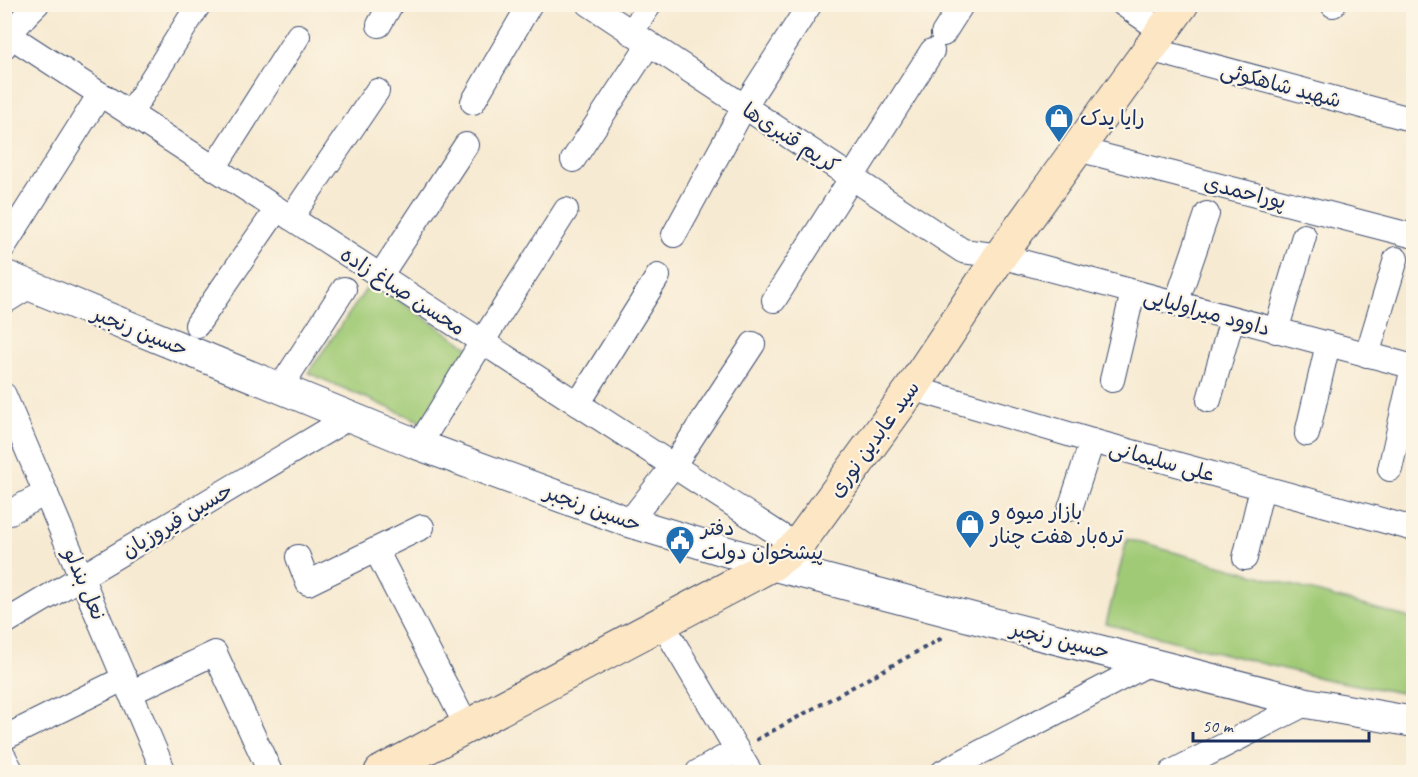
<svg xmlns="http://www.w3.org/2000/svg" width="1418" height="777" font-family="Caveat,'Playpen Sans Arabic',sans-serif">
  <style>
    .green { fill: #a0ca76; stroke: #5e7c6a; stroke-width: 1.5 }
    .lines { fill: none; stroke-linecap: round; stroke-linejoin: round }
    .minor-casing { stroke: #3c4b6f; stroke-width: 26 }
    .tertiary-casing { stroke: #3c4b6f; stroke-width: 32 }
    .secondary-casing { stroke: #3c4b6f; stroke-width: 35 }
    .path { stroke: #3c4b6f; stroke-width: 4; stroke-dasharray: 4.5 4.5; stroke-linecap: butt }
    .minor { stroke: #fff; stroke-width: 24 }
    .tertiary { stroke: #fff; stroke-width: 30 }
    .secondary { stroke: #fce6c4; stroke-width: 33 }
    .labels { text-anchor: middle; stroke-width: 4.5; stroke-linejoin: round; paint-order: stroke }
    .street-label { font-size: 21px; fill: #1b2f5e; stroke: #fcf5e5 }
    .poi-label { font-size: 21px; fill: #1b2f5e; stroke: #fcf5e5; text-anchor: start }
  </style>
  <rect width="100%" height="100%" fill="#fcf5e5"/>
  <filter id="ink" filterUnits="userSpaceOnUse"><feTurbulence type="fractalNoise" baseFrequency=".0167" numOctaves="2"/><feDisplacementMap in="SourceGraphic" scale="12" xChannelSelector="R" yChannelSelector="G"/><feConvolveMatrix kernelMatrix="1 2 1 2 8 2 1 2 1" color-interpolation-filters="sRGB"/></filter>
  <filter id="wash" filterUnits="userSpaceOnUse"><feTurbulence type="fractalNoise" baseFrequency=".008" numOctaves="4" result="noise"/><feDisplacementMap in="SourceGraphic" scale="24" xChannelSelector="R" yChannelSelector="G"/><feGaussianBlur stdDeviation="1.35" result="paint"/><feColorMatrix in="noise" values="0 0 0 0 0 0 0 0 0 0 0 0 0 0 0 0 0 1.4 0 .05"/><feComposite in="paint" operator="in"/></filter>
  <g filter="url(#wash)">
    <rect width="100%" height="100%" fill="#f7ead2"/>
    <!-- green -->
    <g class="green">
      <path d="M371 282 471 349 424 423 308 373Z"/>
      <path d="M1127 539 1413 619V695L1324 679 1106 624Z"/>
    </g>
  </g>
  <g filter="url(#ink)">
    <g class="lines">
      <!-- minor casing -->
      <g class="minor-casing">
        <g id="minor">
          <path d="M589 4 963 251 1000 256 1414 367"/>
          <path d="M1123 4 1162 31"/>
          <path d="M1333 5V4"/>
          <path d="M379 25 391 4"/>
          <path d="M631 33 650 4"/>
          <path d="M943 34 962 4"/>
          <path d="M9 35 797 546"/>
          <path d="M4 47C12 30 23 17 37 4"/>
          <path d="M1149 49 1414 120"/>
          <path d="M473 102 530 4"/>
          <path d="M130 114 199 4"/>
          <path d="M1077 149 1414 236"/>
          <path d="M573 160 649 44"/>
          <path d="M214 168 298 36"/>
          <path d="M291 218 377 91"/>
          <path d="M674 235 744 107 810 4"/>
          <path d="M4 246 100 94"/>
          <path d="M380 276 466 145"/>
          <path d="M774 300 932 51"/>
          <path d="M4 302 30 286"/>
          <path d="M1176 304 1207 214"/>
          <path d="M197 325 277 209"/>
          <path d="M1276 331 1304 236"/>
          <path d="M1367 355 1396 259"/>
          <path d="M1112 380 1133 292"/>
          <path d="M280 388 344 289"/>
          <path d="M912 388 1092 441 1414 529"/>
          <path d="M4 395 164 772"/>
          <path d="M1209 400 1232 319"/>
          <path d="M578 404 658 276"/>
          <path d="M1307 434 1328 344"/>
          <path d="M419 445 482 342 566 210"/>
          <path d="M1390 469 1413 367"/>
          <path d="M1070 509 1092 441"/>
          <path d="M4 515 46 493"/>
          <path d="M629 522 673 466 753 344"/>
          <path d="M376 550 467 727"/>
          <path d="M298 557 308 583 422 527"/>
          <path d="M1245 558 1262 488"/>
          <path d="M4 623 350 417"/>
          <path d="M662 623 750 772"/>
          <path d="M130 693 215 653 270 772"/>
          <path d="M4 738 125 678"/>
          <path d="M4 757 12 772"/>
          <path d="M698 772 737 750"/>
          <path d="M943 772 1150 663"/>
          <path d="M1172 772 1307 703"/>
        </g>
      </g>
      <!-- tertiary casing -->
      <g class="tertiary-casing">
        <path id="tertiary" d="M4 275 419 445 629 522 771 565 977 619 1307 703 1414 722"/>
      </g>
      <!-- secondary casing -->
      <g class="secondary-casing">
        <path id="secondary" d="M381 772 771 565 797 546 912 388 1000 256 1182 4"/>
      </g>
      <!-- path -->
      <path class="path" d="M756 740 944 637"/>
      <!-- minor -->
      <use href="#minor" class="minor"/>
      <!-- tertiary -->
      <use href="#tertiary" class="tertiary"/>
      <!-- secondary -->
      <use href="#secondary" class="secondary"/>
    </g>
  </g>
  <!-- icons -->
  <defs>
    <g id="shop-pin" transform="scale(1.5)"><path d="M0 17L-7.5 6A9.5 9.5 0 1 1 7.5 6Z" fill="#1f6fb2" stroke="#fcf5e5"/><path d="M-5-2.5h2.3a2.7 3.5 0 0 1 5.4 0H5L5.5 6h-11ZM-1.5-2.5h3a1.5 2.3 0 0 0-3 0Z" fill="#fff"/></g>
    <g id="civic-pin" transform="scale(1.5)"><path d="M0 17L-7.5 6A9.5 9.5 0 1 1 7.5 6Z" fill="#1f6fb2" stroke="#fcf5e5"/><path d="M-.6-6.5H3V-4.5H.6V-3L4-1V1h2V6H-6V1h2V-1L-.6-3ZM-1.2 2.5V6h2.4V2.5Z" fill="#fff"/></g>
  </defs>
  <g fill-rule="evenodd">
    <use href="#shop-pin" x="1059" y="118"/>
    <use href="#shop-pin" x="970" y="524"/>
    <use href="#civic-pin" x="680" y="540"/>
  </g>
  <g class="labels">
    <!-- street labels -->
    <g class="street-label">
      <text transform="translate(1281 85) rotate(15)" y="7">شهید شاهکوئی</text>
      <text transform="translate(791 138) rotate(33)" y="7">کریم قنبری‌ها</text>
      <text transform="translate(1245 192) rotate(14)" y="7">پوراحمدی</text>
      <text transform="translate(403 291) rotate(33)" y="7">محسن صباغ زاده</text>
      <text transform="translate(1207 312) rotate(15)" y="7">داوود میراولیایی</text>
      <text transform="translate(140 331) rotate(22)" y="7">حسین رنجبر</text>
      <text transform="translate(874 439) rotate(-54)" y="7">سید عابدین نوری</text>
      <text transform="translate(1162 461) rotate(15)" y="7">علی سلیمانی</text>
      <text transform="translate(593 508) rotate(20)" y="7">حسین رنجبر</text>
      <text transform="translate(177 520) rotate(-31)" y="7">حسین فیروزیان</text>
      <text transform="translate(85 584) rotate(67)" y="7">نعل بندلو</text>
      <text transform="translate(1060 640) rotate(14)" y="7">حسین رنجبر</text>
    </g>
    <!-- poi labels -->
    <g class="poi-label">
      <text x="1080" y="125">رایا یدک</text>
      <text x="991" y="519">بازار میوه و<tspan x="991" dy="24">تره‌بار هفت چنار</tspan></text>
      <text x="701" y="535">دفتر<tspan x="701" dy="24">پیشخوان دولت</tspan></text>
    </g>
  </g>
  <!-- margin -->
  <rect width="1418" height="777" fill="none" stroke="#fcf5e5" stroke-width="24"/>
  <!-- scale -->
  <path d="M1193 732v9h176v-9" fill="none" stroke="#1b2f5e" stroke-width="3"/>
  <text x="1202" y="732" font-size="18" fill="#1b2f5e" stroke="#fcf5e5" stroke-width="4.5" paint-order="stroke">50 m</text>
</svg>
